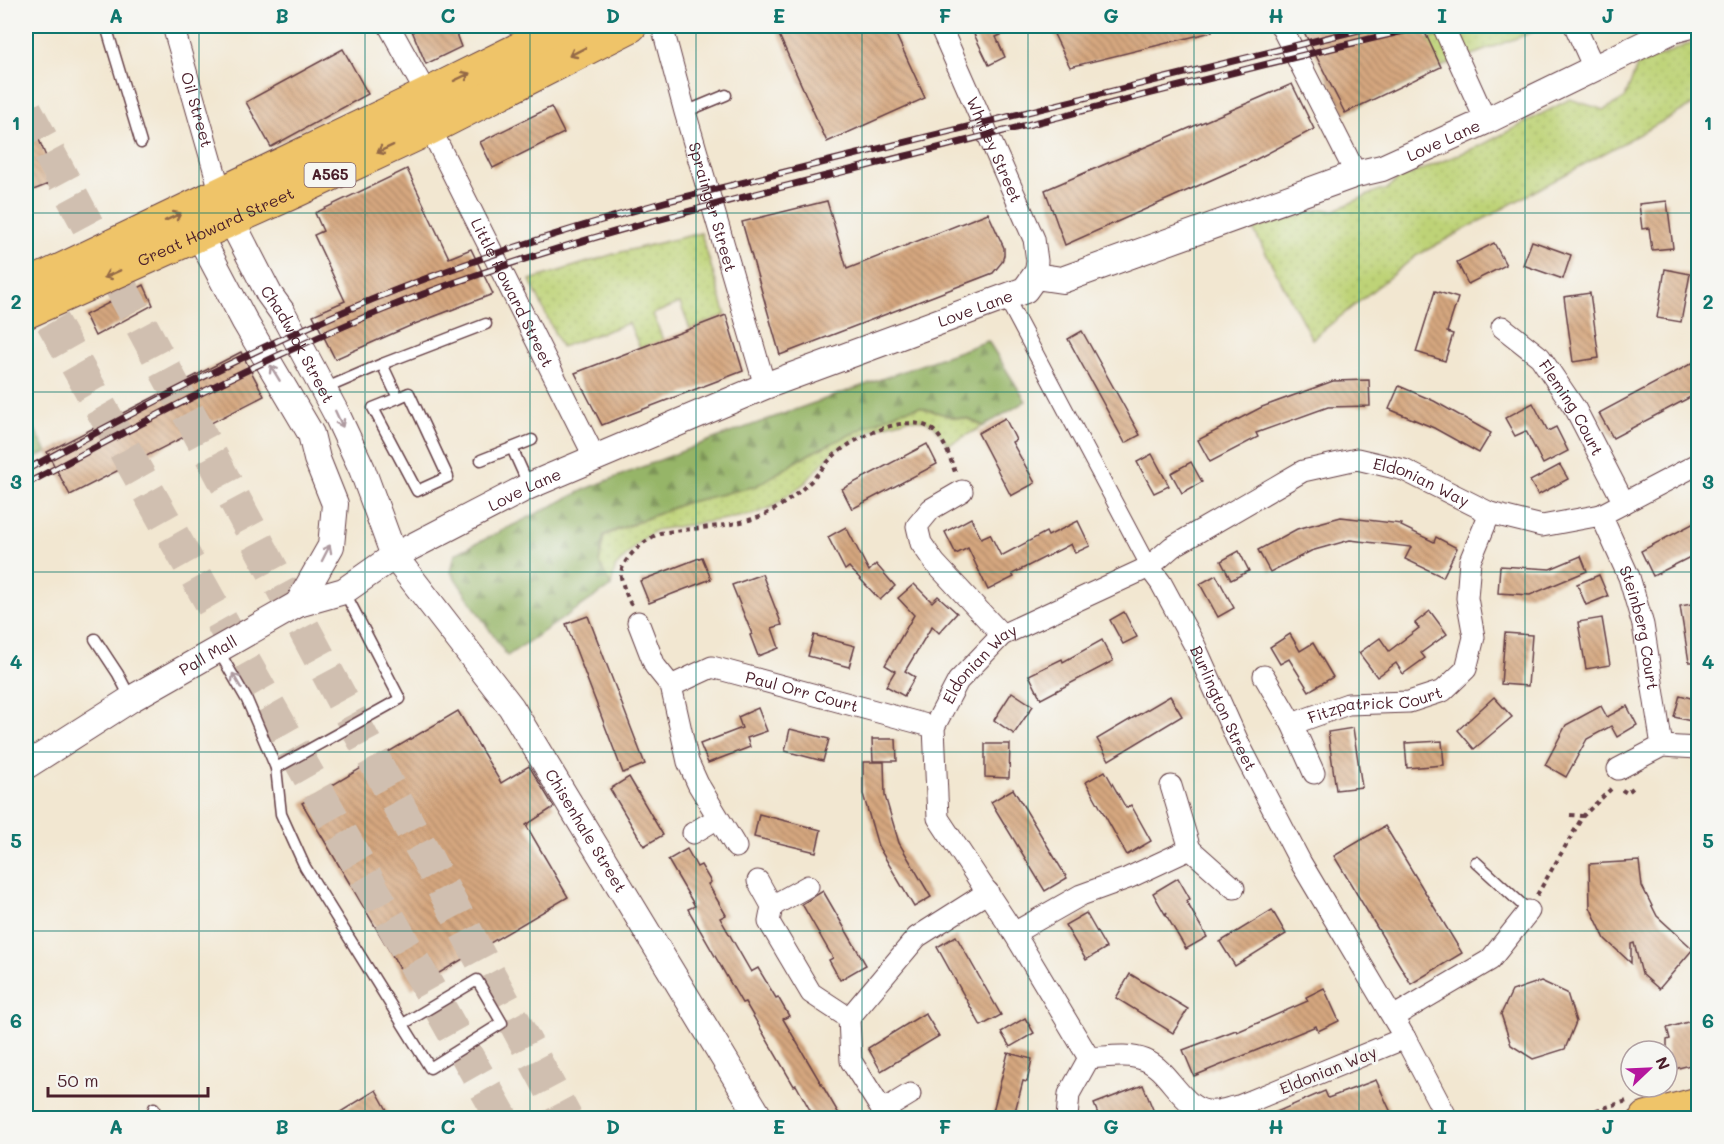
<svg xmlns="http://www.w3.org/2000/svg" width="1724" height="1144" font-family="Mali,sans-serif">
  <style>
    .grass { fill: url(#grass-dots); stroke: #847951; stroke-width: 1.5 }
    .forest { fill: url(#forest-firs); stroke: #706a4a; stroke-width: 1.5 }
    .building { fill: url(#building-back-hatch) }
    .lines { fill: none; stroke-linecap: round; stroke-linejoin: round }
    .trunk-tunnel { stroke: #d0bfb0; stroke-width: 33; stroke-dasharray: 33 16; stroke-linecap: butt }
    .service-casing { stroke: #633d44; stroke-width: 13 }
    .pedestrian-casing { stroke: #633d44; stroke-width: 17 }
    .minor-casing { stroke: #633d44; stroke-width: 23 }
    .tertiary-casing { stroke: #633d44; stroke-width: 28 }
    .primary-casing { stroke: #633d44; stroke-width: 35 }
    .trunk-casing { stroke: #633d44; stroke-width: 35 }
    .path { stroke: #633d44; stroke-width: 4; stroke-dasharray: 4.5 4.5; stroke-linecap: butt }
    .service { stroke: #fff; stroke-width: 10 }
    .pedestrian { stroke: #fff; stroke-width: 15 }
    .minor { stroke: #fff; stroke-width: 21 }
    .tertiary { stroke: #fff; stroke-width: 26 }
    .primary { stroke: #efc469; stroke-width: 33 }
    .trunk { stroke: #efc469; stroke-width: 33 }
    .rail-casing { stroke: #4a1f2b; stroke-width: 7 }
    .rail { stroke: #f6f6f2; stroke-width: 4.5; stroke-dasharray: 14; stroke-linecap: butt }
    .oneway { stroke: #946947 }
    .oneway2 { stroke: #ae9aa0 }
    .grid { fill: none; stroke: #0f766e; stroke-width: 1.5; stroke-opacity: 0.55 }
    .labels { text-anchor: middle; stroke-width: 6; stroke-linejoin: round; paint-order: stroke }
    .shield { fill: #f6f6f2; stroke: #7e6067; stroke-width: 1.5 }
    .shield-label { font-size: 15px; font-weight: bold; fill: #4a1f2b }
    .street-label { font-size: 16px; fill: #4a1f2b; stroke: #f6f6f2 }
    .neatline { fill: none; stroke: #0f766e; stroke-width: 2 }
    .grid-label { font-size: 20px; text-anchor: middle; font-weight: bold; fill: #0f766e }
  </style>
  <defs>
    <pattern id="grass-dots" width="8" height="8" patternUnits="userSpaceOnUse" patternTransform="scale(1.5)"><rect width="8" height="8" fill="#bed377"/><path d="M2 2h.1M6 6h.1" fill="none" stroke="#a5b567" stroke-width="1.8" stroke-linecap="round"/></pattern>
    <pattern id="forest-firs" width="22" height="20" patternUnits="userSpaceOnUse" patternTransform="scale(1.5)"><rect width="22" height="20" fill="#96b568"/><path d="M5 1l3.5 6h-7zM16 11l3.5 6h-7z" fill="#7c9356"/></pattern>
    <pattern id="building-back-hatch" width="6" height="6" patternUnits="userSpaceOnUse" patternTransform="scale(1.5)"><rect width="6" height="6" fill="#d5a77f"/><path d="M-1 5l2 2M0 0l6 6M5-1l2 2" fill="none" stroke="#af8768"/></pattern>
  </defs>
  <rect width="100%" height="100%" fill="#f6f6f2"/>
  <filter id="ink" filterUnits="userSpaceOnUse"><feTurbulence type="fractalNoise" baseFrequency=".0167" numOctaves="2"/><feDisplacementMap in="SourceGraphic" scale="12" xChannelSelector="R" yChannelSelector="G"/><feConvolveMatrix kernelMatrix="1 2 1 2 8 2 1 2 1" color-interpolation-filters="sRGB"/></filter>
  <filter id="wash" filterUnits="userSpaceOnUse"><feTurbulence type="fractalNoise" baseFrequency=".008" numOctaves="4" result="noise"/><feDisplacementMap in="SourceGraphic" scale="24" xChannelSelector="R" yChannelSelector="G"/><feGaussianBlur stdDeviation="1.35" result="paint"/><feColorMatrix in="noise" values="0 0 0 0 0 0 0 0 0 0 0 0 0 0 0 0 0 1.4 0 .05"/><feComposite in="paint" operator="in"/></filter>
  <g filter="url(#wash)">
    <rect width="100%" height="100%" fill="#f2e7d1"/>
    <!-- grass -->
    <g class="grass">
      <path d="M1487 26H1548L1441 67 1345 113 1327 76 1427 39Z"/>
      <path d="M1698 40V102L1416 256 1312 339 1253 229 1323 209 1333 211 1377 191 1386 190 1397 180 1484 144 1570 99 1604 110 1625 98 1637 66Z"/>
      <path d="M701 233 726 315 690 329 680 303 653 314 663 340 640 348 629 323 561 347 530 280 617 253Z"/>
      <path d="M920 407 952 417 968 419 984 426 948 445 934 425 922 420 908 419 876 428 833 451 806 482 772 507 751 515 656 530 638 543 615 568 611 586 599 563 604 536 685 503 756 486 811 453 900 411Z"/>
    </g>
    <!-- forest -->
    <g class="forest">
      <path d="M988 341 1026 401 984 426 968 419 952 417 920 407 900 411 811 453 756 486 685 503 604 535 599 562 611 586 507 656 451 572 455 554 586 489 716 438Z"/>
      <path d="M26 414 47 452 26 463Z"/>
    </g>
    <g id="blocks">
      <!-- building -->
      <g class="building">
        <path d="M410 26H453L461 47 426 64Z"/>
        <path d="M775 26H892L925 98 827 142Z"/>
        <path d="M970 26H1022L996 37 1005 57 989 65Z"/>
        <path d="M1050 26H1211L1212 32 1070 67Z"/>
        <path d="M1301 26H1422L1441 67 1345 113Z"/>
        <path d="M343 49 368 94 271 147 246 102Z"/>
        <path d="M1292 84 1314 129 1247 164 1065 245 1045 190Z"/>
        <path d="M551 107 564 133 493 168 480 142Z"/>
        <path d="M26 108 56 181 26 193Z"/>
        <path d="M407 169 449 258 471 249 493 294 412 325 335 359 313 315 345 301 314 235 323 231 315 213Z"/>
        <path d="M827 201 847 269 988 213 1004 248V255L1002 262 993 273 780 355 742 222Z"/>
        <path d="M1667 201 1673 248 1652 250 1649 228 1642 229 1639 204Z"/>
        <path d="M1532 241 1571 255 1563 279 1523 265Z"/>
        <path d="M1494 243 1506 265 1468 284 1457 262Z"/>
        <path d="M1665 269 1690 274 1681 322 1657 318Z"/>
        <path d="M144 285 153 305 95 336 85 315Z"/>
        <path d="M1435 291 1458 298 1447 332 1453 334 1445 361 1416 352Z"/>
        <path d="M1590 293 1599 358 1573 362 1564 297Z"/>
        <path d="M726 315 743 371 602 425 575 373Z"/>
        <path d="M1082 331 1140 435 1125 443 1068 339Z"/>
        <path d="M241 352 264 396 70 495 47 452Z"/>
        <path d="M1698 360V393L1613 438 1599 413Z"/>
        <path d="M1369 380 1370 406 1328 407 1256 433 1258 437 1210 462 1198 440 1262 407 1333 381Z"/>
        <path d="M1399 386 1434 401 1491 433 1479 453 1434 428 1389 409Z"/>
        <path d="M1533 403 1548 431 1556 427 1568 451 1543 464 1526 431 1515 436 1505 418Z"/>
        <path d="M1005 418 1016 440 1012 442 1035 483 1011 496 978 433Z"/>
        <path d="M927 444 937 464 852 509 842 489Z"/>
        <path d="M1152 454 1169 486 1154 493 1137 462Z"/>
        <path d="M1191 462 1202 482 1182 493 1171 473Z"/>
        <path d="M1560 465 1568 479 1538 495 1530 481Z"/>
        <path d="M1341 517 1402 524 1401 526 1434 542 1436 537 1457 548 1443 577 1405 559 1411 547 1350 540 1311 551 1270 572 1258 550 1297 529Z"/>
        <path d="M971 518 981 538 990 534 1001 556 1046 532 1048 536 1078 521 1090 546 1075 553 1071 544 1012 574 1014 577 988 590 968 548 956 554 945 532Z"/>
        <path d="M1698 521V553L1653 576 1641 551Z"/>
        <path d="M846 527 869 571 876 564 895 586 880 600 849 567 845 570 828 537Z"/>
        <path d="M1239 551 1249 571 1231 580 1221 561Z"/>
        <path d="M1581 556 1587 571 1530 595 1498 593 1500 566 1550 569Z"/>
        <path d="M702 557 711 579 649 603 640 581Z"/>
        <path d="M762 574 782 625 772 628 779 648 758 656 750 635 752 634 732 585Z"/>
        <path d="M1216 575 1234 608 1218 617 1200 584Z"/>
        <path d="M1599 575 1608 596 1586 605 1577 584Z"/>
        <path d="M914 584 932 602 938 596 957 613 939 633 932 626 905 671 915 677 904 696 886 686 895 671 885 665 914 615 898 598Z"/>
        <path d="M1698 603V662H1689L1680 606Z"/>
        <path d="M1430 611 1447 634 1421 653 1425 658 1403 674 1396 663 1377 677 1359 653 1380 638 1389 651 1419 628 1415 623Z"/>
        <path d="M1124 612 1137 637 1123 644 1110 620Z"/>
        <path d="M588 616 645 764 623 773 566 624Z"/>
        <path d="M1602 618 1610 665 1586 669 1578 622Z"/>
        <path d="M1505 633 1532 635 1528 686 1501 684Z"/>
        <path d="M1290 634 1300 651 1313 643 1333 677 1309 691 1289 659 1280 664 1270 647Z"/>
        <path d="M814 635 855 646 849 667 808 656Z"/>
        <path d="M1102 640 1113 661 1041 699 1029 675 1062 659 1063 662Z"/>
        <path d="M1012 692 1033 706 1014 734 994 720Z"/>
        <path d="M1680 695 1698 700 1695 722 1674 717Z"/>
        <path d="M1170 696 1182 716 1109 760 1097 739Z"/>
        <path d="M1494 697 1512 717 1474 749 1458 730Z"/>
        <path d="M1601 706 1607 717 1627 706 1637 725 1617 737 1611 726 1587 739 1566 777 1545 765 1566 725Z"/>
        <path d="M758 708 767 731 747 738 750 747 708 763 700 744 742 728 738 717Z"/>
        <path d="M458 711 501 783 529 766 554 807 526 825 568 897 412 989 302 803Z"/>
        <path d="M1353 728 1362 787 1336 790 1328 732Z"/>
        <path d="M790 729 829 739 823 761 785 751Z"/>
        <path d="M872 739H896L897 761H873Z"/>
        <path d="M1442 741 1444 765 1407 768 1405 743Z"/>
        <path d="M985 744H1010L1009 778 985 777Z"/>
        <path d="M863 762H884L885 796 899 843 931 897 914 907 878 846 863 794Z"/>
        <path d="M1105 771 1126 808 1131 805 1151 841 1127 855 1086 782Z"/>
        <path d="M629 777 663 835 644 846 610 789Z"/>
        <path d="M1013 789 1067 878 1045 891 991 802Z"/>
        <path d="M759 814 821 830 816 852 754 837Z"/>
        <path d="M1385 826 1462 953 1411 984 1334 856Z"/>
        <path d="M687 849 697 867 701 865 711 882 708 884 726 915 720 918 751 972 758 968 776 998 778 997 789 1016 783 1019 842 1119H815L796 1085 794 1086 745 1002 742 1003 688 909 695 906 668 860Z"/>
        <path d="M1639 861 1642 886 1657 916 1693 949 1659 989 1642 974 1634 943 1631 944V963L1605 939 1590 907 1589 864Z"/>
        <path d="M1178 878 1190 899 1186 901 1207 937 1186 949 1166 915 1167 912 1165 914 1153 893Z"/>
        <path d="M823 891 866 965 840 980 829 960 833 958 802 904Z"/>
        <path d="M1272 910 1286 934 1235 966 1220 942Z"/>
        <path d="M1086 913 1106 948 1086 960 1065 925Z"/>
        <path d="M956 936 1001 1015 981 1026 937 947Z"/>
        <path d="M1130 974 1188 1009 1173 1033 1116 998Z"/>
        <path d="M1541 981 1567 993 1576 1022 1565 1049 1533 1059 1511 1045 1501 1014 1512 991Z"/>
        <path d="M1324 988 1339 1021 1318 1031 1316 1026 1194 1076 1183 1050 1236 1030 1237 1032 1308 1001 1306 997Z"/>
        <path d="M925 1013 939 1036 881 1071 868 1048Z"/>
        <path d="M1025 1018 1034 1033 1010 1047 1001 1032Z"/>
        <path d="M1698 1019V1063L1667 1071V1040L1670 1039 1667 1028Z"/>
        <path d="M1008 1053 1032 1059 1027 1082 1023 1081 1013 1119H991Z"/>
        <path d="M1376 1080 1394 1119H1260L1325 1091 1328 1098Z"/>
        <path d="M1143 1085 1154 1112 1137 1119H1100L1094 1104Z"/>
        <path d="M376 1090 392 1119H329Z"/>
      </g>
    </g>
  </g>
  <g filter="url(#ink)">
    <use href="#blocks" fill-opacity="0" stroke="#633d44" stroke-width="1.5"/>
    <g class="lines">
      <!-- trunk-tunnel -->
      <g class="trunk-tunnel">
        <path d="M26 110 566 1118"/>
        <path d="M28 279 502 1118"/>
      </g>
      <!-- service casing -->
      <g class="service-casing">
        <g id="service">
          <path d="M106 26 141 143"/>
          <path d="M685 112 726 95"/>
          <path d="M382 364 398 398 373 408 417 491 448 477 409 393 398 398"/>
          <path d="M324 389 382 364 486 324"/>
          <path d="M512 448 529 486"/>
          <path d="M481 460 532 440"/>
          <path d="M95 639 118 674 131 699"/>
          <path d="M218 650 247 700 276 768 400 699 344 591"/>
          <path d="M276 768 281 814 305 867 430 1068 502 1023 477 980 403 1024"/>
          <path d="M1476 862 1529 911"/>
          <path d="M151 1118 154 1108"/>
        </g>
      </g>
      <!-- pedestrian casing -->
      <g class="pedestrian-casing">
        <path id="pedestrian" d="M1005 296 1149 567"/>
      </g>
      <!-- minor casing -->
      <g class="minor-casing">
        <g id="minor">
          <path id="s1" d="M173 26 221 194"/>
          <path d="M389 26 427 95"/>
          <path id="s2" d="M662 26 685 112 765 386"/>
          <path id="s3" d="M940 26 1034 239 1037 261 1035 276"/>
          <path d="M1281 26 1356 174"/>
          <path d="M1443 26 1486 121"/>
          <path d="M1575 26 1594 68"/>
          <path id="s4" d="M430 128 595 458"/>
          <path id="s5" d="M1502 327 1540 357 1576 410 1624 503"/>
          <path d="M962 491 931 509 917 526 921 543 935 563 1002 635"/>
          <path id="s6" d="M1601 515 1629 577 1643 625 1662 746"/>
          <path id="s7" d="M1149 567 1161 583 1195 646 1239 744 1301 863 1405 1038 1447 1118"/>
          <path d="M638 622 655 666 671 686"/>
          <path d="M1264 676 1292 724 1314 773"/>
          <path id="s8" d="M1292 724 1348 704 1409 702 1443 691 1466 669 1474 637 1467 598 1470 561 1490 513"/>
          <path d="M1618 769 1662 746 1698 748"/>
          <path d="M693 833 718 818"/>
          <path id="s9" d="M736 847 698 784 688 762 671 686 712 667 934 727"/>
          <path d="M1190 849 1234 888"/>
          <path d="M758 881 772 906"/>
          <path d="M808 886 772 906 769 922 811 993 849 1018 851 1061 887 1118"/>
          <path d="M1014 933 1081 895 1128 878 1190 849 1171 786"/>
          <path d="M1393 1017 1490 960 1529 911"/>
          <path d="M849 1018 917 937 988 892"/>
          <path id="s10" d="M1405 1038 1239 1106C1232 1107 1224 1110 1216 1111 1183 1115 1172 1071 1145 1060 1128 1053 1108 1057 1089 1058L1014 933 938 818 934 727 958 681 1002 635 1149 567 1172 547 1303 471 1357 459 1404 470 1490 513 1542 526 1601 515 1698 464"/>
          <path d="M882 1111 910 1094"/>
          <path d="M1067 1118 1069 1094 1089 1058"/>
        </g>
      </g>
      <!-- tertiary casing -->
      <g class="tertiary-casing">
        <g id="tertiary">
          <path id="s11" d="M231 220 269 294 282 312 336 413 362 469 394 556 511 707 760 1118"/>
          <path d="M199 235 245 322 311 434 317 459 335 504 331 546 298 604"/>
          <path id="s12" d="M26 766 131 699 298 604 344 591 394 556 529 486 765 386 1025 290 1035 276 1062 280 1356 174 1382 168 1486 121 1673 30 1688 26"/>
        </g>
      </g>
      <!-- primary casing -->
      <g class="primary-casing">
        <path id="primary" d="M1646 1118 1698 1104"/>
      </g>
      <!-- trunk casing -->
      <g class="trunk-casing">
        <g id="trunk">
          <path d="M26 287 427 95 566 26"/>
          <path id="s13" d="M26 312 295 191 430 128 630 26"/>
        </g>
      </g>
      <!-- path -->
      <g class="path">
        <path d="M631 605C627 596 623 587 621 577 619 560 646 539 660 533 691 528 741 527 768 513 783 505 797 494 809 483 819 474 826 462 837 453 858 436 911 410 934 431 945 441 950 458 955 472"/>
        <path d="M1622 790 1627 793 1635 786"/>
        <path d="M1570 815 1583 816"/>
        <path d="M1537 895 1583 816 1611 789"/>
        <path d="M1570 1118 1627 1101"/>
      </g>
      <!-- service -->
      <use href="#service" class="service"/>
      <!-- pedestrian -->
      <use href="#pedestrian" class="pedestrian"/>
      <!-- minor -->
      <use href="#minor" class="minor"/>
      <!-- tertiary -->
      <use href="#tertiary" class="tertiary"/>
      <!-- primary -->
      <use href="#primary" class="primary"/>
      <!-- trunk -->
      <use href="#trunk" class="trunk"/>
      <!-- rail casing -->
      <g class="rail-casing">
        <g id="rail">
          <path d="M26 470C120 420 215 368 313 325 428 273 547 235 668 201L1375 26"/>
          <path d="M26 484C149 419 270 354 400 303 564 239 736 199 906 156 1079 112 1252 66 1425 26"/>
        </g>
      </g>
      <!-- rail -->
      <use href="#rail" class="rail"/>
    </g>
    <!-- one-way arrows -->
    <defs><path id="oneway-shaft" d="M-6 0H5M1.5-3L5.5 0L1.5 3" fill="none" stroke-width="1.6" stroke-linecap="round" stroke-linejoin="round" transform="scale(1.5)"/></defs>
    <g class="oneway">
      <use href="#oneway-shaft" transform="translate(577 52) rotate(153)"/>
      <use href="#oneway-shaft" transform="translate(462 77) rotate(-26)"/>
      <use href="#oneway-shaft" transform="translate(385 149) rotate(155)"/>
      <use href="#oneway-shaft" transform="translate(173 217) rotate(-25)"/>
      <use href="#oneway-shaft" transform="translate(112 274) rotate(156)"/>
    </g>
    <g class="oneway2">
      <use href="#oneway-shaft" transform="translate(275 373) rotate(-121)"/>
      <use href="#oneway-shaft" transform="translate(339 419) rotate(65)"/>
      <use href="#oneway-shaft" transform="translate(326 553) rotate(-63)"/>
      <use href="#oneway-shaft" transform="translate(237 681) rotate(-120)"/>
    </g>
  </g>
  <!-- grid -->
  <path class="grid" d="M199 26V1118M365 26V1118M530 26V1118M696 26V1118M862 26V1118M1028 26V1118M1194 26V1118M1359 26V1118M1525 26V1118M26 213H1698M26 392H1698M26 572H1698M26 752H1698M26 931H1698"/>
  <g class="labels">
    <!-- shield labels -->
    <rect class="shield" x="304.5" y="163" width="51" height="24" rx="4.5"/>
    <g class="shield-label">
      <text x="330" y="180">A565</text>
    </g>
    <!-- street labels -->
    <g class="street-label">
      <text dy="6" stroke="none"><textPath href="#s1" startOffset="87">Oil Street</textPath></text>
      <text dy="6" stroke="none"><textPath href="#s12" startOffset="1562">Love Lane</textPath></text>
      <text dy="6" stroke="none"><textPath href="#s3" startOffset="135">Whitley Street</textPath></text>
      <text dy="6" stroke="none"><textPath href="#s2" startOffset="188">Sprainger Street</textPath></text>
      <text dy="6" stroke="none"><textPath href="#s13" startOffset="208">Great Howard Street</textPath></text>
      <text dy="6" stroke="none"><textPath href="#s4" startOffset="184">Little Howard Street</textPath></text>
      <text dy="6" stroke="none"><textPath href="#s12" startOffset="1058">Love Lane</textPath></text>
      <text dy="6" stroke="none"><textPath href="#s11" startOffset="141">Chadwick Street</textPath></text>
      <text dy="6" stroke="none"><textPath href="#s5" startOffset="108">Fleming Court</textPath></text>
      <text dy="6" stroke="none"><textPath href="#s10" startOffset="1308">Eldonian Way</textPath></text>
      <text dy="6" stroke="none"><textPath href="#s12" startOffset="572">Love Lane</textPath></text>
      <text dy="6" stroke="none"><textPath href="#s6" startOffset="120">Steinberg Court</textPath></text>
      <text dy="6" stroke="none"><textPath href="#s12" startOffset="213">Pall Mall</textPath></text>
      <text dy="6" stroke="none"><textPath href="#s10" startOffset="804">Eldonian Way</textPath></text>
      <text dy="6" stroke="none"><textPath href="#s9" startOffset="314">Paul Orr Court</textPath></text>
      <text dy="6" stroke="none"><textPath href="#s8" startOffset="86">Fitzpatrick Court</textPath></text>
      <text dy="6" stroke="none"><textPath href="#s7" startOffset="160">Burlington Street</textPath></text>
      <text dy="6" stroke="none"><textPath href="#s11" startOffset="710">Chisenhale Street</textPath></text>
      <text transform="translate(1328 1070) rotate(-22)" y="6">Eldonian Way</text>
    </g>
  </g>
  <!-- margin -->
  <rect width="1724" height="1144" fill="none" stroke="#f6f6f2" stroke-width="66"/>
  <!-- north arrow -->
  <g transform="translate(1649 1069) rotate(67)"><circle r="28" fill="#f6f6f2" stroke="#b1a0a2" stroke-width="1.5"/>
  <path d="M0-4.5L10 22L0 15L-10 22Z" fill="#b5179e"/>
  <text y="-9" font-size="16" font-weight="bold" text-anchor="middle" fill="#4a1f2b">N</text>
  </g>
  <!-- scale -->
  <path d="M48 1087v9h160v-9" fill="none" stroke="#4a1f2b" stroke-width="3"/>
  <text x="57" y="1087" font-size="18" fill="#4a1f2b" stroke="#f6f6f2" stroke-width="4.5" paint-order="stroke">50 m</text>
  <rect x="33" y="33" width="1658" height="1078" class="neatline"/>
  <g class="grid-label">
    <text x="116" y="23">A</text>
    <text x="282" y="23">B</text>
    <text x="448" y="23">C</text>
    <text x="613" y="23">D</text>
    <text x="779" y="23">E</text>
    <text x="945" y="23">F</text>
    <text x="1111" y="23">G</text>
    <text x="1276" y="23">H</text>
    <text x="1442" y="23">I</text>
    <text x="1608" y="23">J</text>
    <text x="16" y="130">1</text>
    <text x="1708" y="130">1</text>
    <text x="16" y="309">2</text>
    <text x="1708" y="309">2</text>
    <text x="16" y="489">3</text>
    <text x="1708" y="489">3</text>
    <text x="16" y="669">4</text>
    <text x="1708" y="669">4</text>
    <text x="16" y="848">5</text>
    <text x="1708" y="848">5</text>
    <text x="16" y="1028">6</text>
    <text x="1708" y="1028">6</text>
    <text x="116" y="1134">A</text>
    <text x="282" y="1134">B</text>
    <text x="448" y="1134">C</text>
    <text x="613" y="1134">D</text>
    <text x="779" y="1134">E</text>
    <text x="945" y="1134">F</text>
    <text x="1111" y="1134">G</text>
    <text x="1276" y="1134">H</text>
    <text x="1442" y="1134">I</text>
    <text x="1608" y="1134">J</text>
  </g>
</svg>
